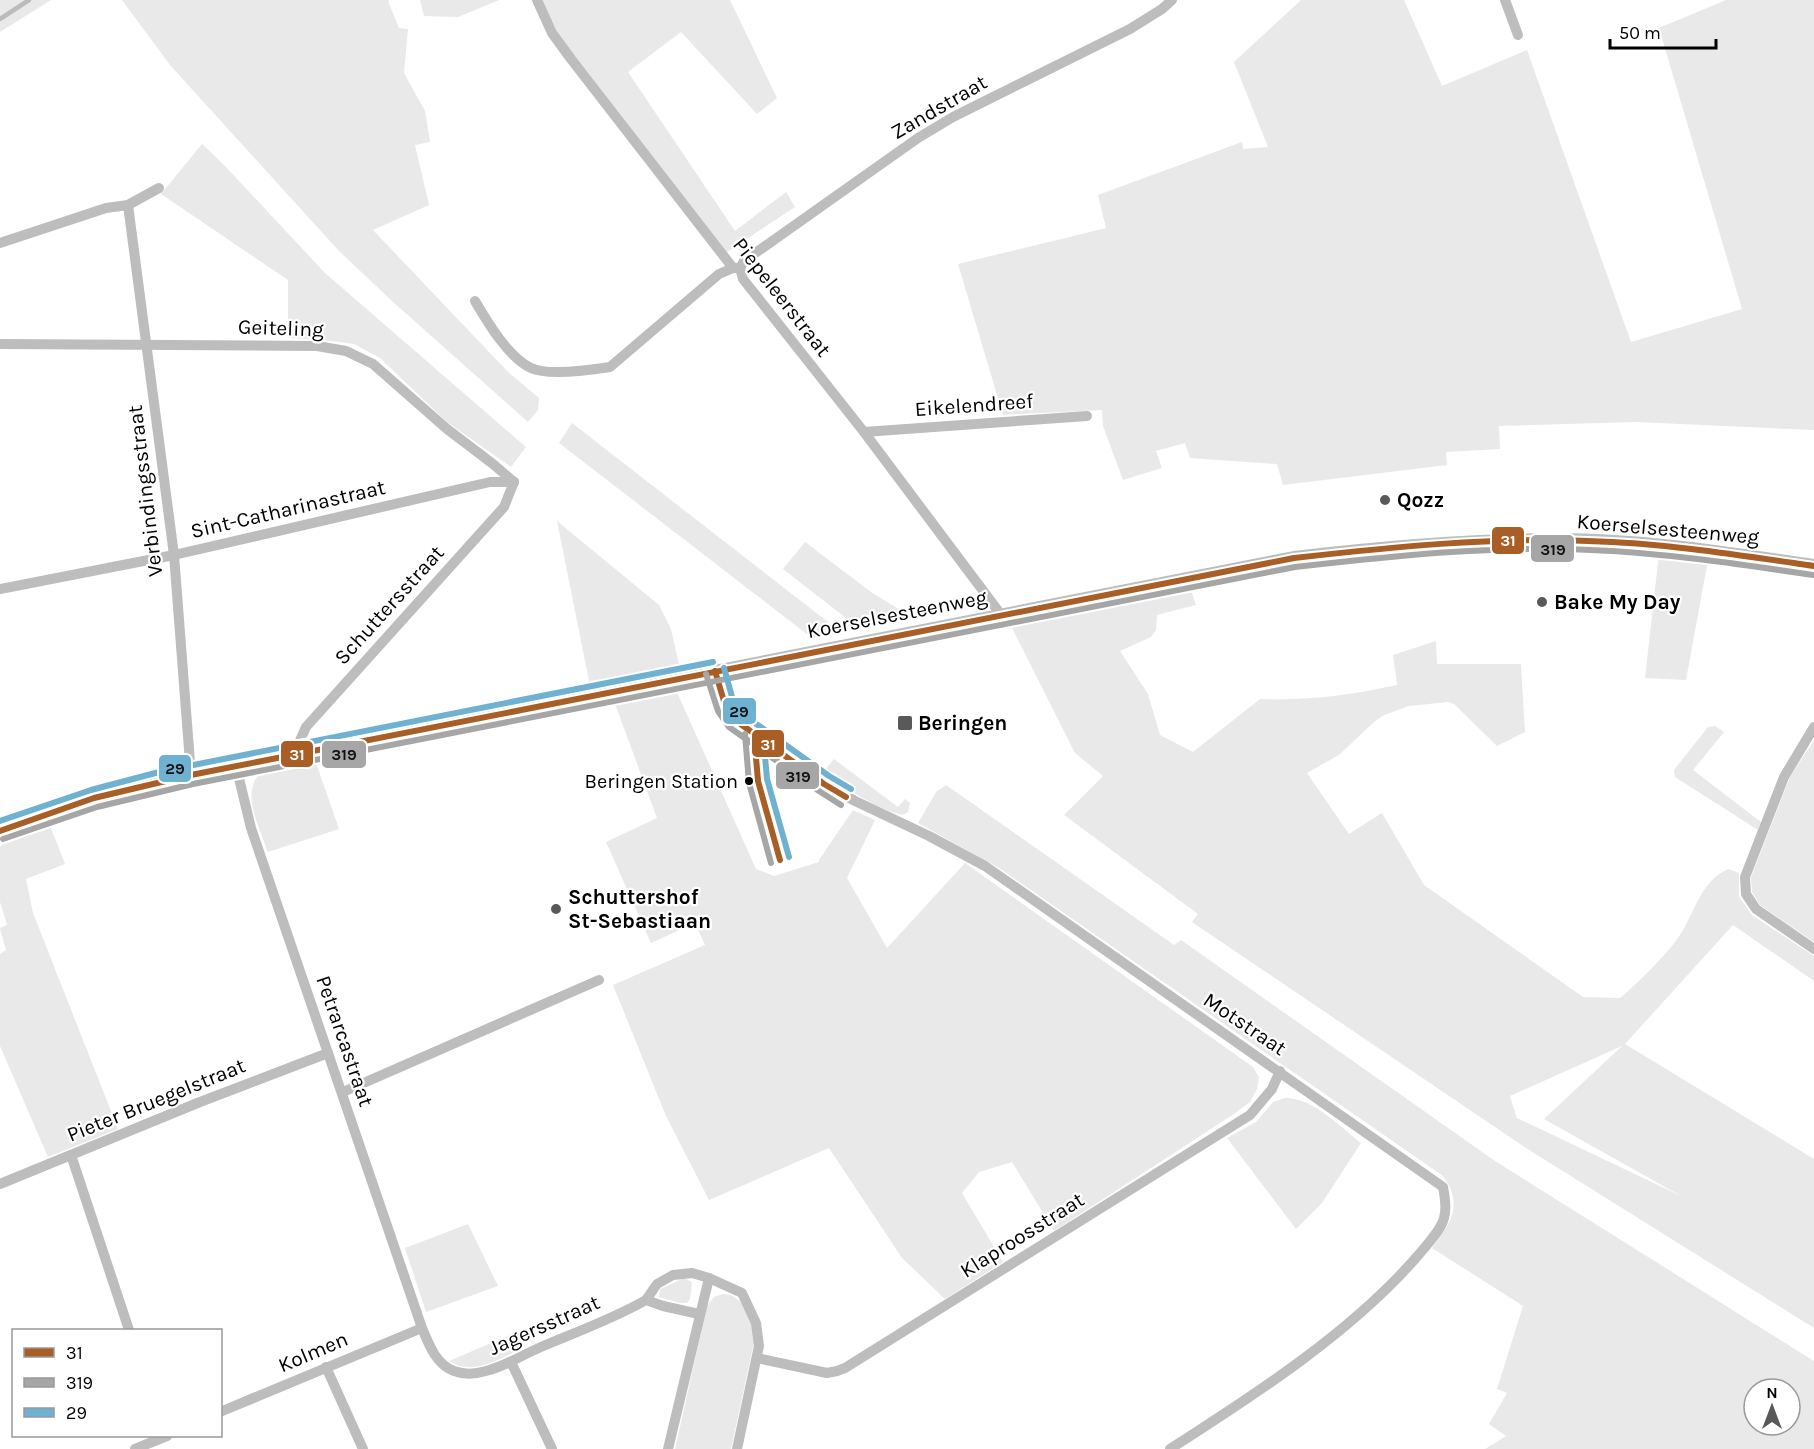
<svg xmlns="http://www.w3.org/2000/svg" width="1814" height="1449" font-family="Karla,sans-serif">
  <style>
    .green { fill: #e9e9e9; fill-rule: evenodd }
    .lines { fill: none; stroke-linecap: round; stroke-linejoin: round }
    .stream { stroke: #bbb; stroke-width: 4.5 }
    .minor { stroke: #bdbdbd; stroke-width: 10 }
    .tertiary { stroke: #bdbdbd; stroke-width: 14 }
    .bus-1-casing { stroke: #fff; stroke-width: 10 }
    .bus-2-casing { stroke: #fff; stroke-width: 10 }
    .bus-3-casing { stroke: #fff; stroke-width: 10 }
    .bus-1 { stroke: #a85e24; stroke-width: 6 }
    .bus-2 { stroke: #a6a6a6; stroke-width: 6 }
    .bus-3 { stroke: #6fb1d0; stroke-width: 6 }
    .poi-dot { fill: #595959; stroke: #fff; stroke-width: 2 }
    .bus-dot { fill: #000; stroke: #fff; stroke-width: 2 }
    .labels { text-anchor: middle; stroke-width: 4.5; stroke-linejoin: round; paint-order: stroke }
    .bus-label { font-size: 20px; fill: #000; stroke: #fff; text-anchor: end }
    .street-label { font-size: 21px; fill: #000; stroke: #fff }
    .poi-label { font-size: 21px; font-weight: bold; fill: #000; stroke: #fff; text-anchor: start }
    .line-badge { stroke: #fff; stroke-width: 2 }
    .badge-label { font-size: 16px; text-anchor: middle; font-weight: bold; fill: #fff }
    .pale-badge-label { font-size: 16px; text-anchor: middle; font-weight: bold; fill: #111 }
  </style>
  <rect width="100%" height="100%" fill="#fff"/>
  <!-- green -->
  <g class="green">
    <path d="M0 0H51L0 32Z"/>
    <path d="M122 0H390L388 1 399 28 408 29 404 73 425 111 430 142 415 145 429 205 373 230 508 372 539 398 538 410 528 422 392 301 339 251 170 65Z"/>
    <path d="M420 0H499L458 17 424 16Z"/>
    <path d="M541 0H730L777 98 757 114 681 32 628 72 735 231 786 192 795 207 727 252 563 43Z"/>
    <path d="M1301 0H1404L1442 86 1527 50 1631 342 1742 309 1659 28 1726 0H1814V430L1636 422 1499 426 1500 449 1446 452 1447 465 1283 485 1277 464 1190 458 1185 443 1156 451 1162 468 1123 480 1103 426 1102 410 1003 415 958 264 1106 228 1098 195 1242 142 1243 149 1268 147 1234 62Z"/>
    <path d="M202 144 224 165 325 273 526 447 511 467 447 422 380 358 354 344 324 340 288 338V280L161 194Z"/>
    <path d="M572 423 837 629 840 633 812 638 559 443Z"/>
    <path d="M557 521 659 605 671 629 680 669 590 686Z"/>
    <path d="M805 542 871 592 905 613 855 625 783 569Z"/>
    <path d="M1659 554 1708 560 1686 680 1645 678Z"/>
    <path d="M1190 587 1196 605 1157 615 1156 630 1151 637 1120 651 1148 694 1160 735 1193 752 1260 699C1306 701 1351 695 1397 685L1393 655 1436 641 1437 664H1521L1525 732 1497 746 1454 704 1448 702 1409 706 1384 715 1374 722 1339 755 1307 773 1349 834 1382 813 1424 885 1583 997 1620 998C1637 984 1665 956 1678 938 1695 914 1699 882 1728 869L1739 873V897L1752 915 1814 956V981L1733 925 1625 1044 1814 1159V1328L1526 1148 1192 922 1198 914 1064 815 1103 776 1075 753 1010 624ZM1622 1046 1544 1119 1681 1196 1517 1118V1119L1510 1096Z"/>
    <path d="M676 690 756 869 774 876 819 862V860L853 810 875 820 847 878 887 948 965 863 1253 1067 1259 1077 1257 1089 1250 1102 1234 1114 1054 1231 1012 1162 979 1172 962 1193 1003 1262 945 1299 902 1258 829 1148 709 1200 666 1116 613 985 705 945 695 923 651 943 606 842 657 818 614 701Z"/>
    <path d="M1715 726 1724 732 1693 770 1761 822 1758 830 1675 777 1674 770 1708 727Z"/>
    <path d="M1814 740V942L1760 905 1752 892 1751 877 1790 777Z"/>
    <path d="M834 759 898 807 905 799 910 803 908 812 903 815C875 809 843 786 820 770L822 766 826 769Z"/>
    <path d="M315 760 339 829 268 852C260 828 239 792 262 771Z"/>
    <path d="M946 785 1174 945 1181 940 1495 1161 1814 1361V1449H1485L1506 1436 1489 1424 1507 1393 1497 1389 1523 1306 1432 1248C1451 1222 1464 1206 1443 1176L999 868 918 823 936 792ZM1754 1389H1790V1425H1754Z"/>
    <path d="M50 826 65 864 26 879 33 913 118 1129 48 1157 0 1046V954L6 950 0 928 7 925 0 902V846Z"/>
    <path d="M1285 1098C1314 1098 1339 1126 1361 1143L1322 1203 1296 1229 1227 1138 1256 1122 1273 1102Z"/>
    <path d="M468 1224 498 1286 426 1312 405 1248Z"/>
    <path d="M684 1278 692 1282 690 1299 687 1303H680L659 1297 660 1289Z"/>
    <path d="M723 1294C744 1294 752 1321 755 1338L731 1449H675L707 1306 714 1297Z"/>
    <path d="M517 1332 523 1348C501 1358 473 1377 449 1361Z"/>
  </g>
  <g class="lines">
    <!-- stream -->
    <path class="stream" d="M0 19 29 0"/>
    <!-- minor -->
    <g class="minor">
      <path d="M537 0 552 33 571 59 733 268H740"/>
      <path d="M1505 0 1518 35"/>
      <path d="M128 205 159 188"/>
      <path d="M0 243 106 208 128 205 174 555 191 775"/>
      <path d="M740 268 744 261 918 138 953 117 1130 29 1162 9 1172 0"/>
      <path d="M740 268 743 279 864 432 1002 616"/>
      <path d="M475 301C488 323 508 357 531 368 548 376 591 370 610 367L719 274 733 268"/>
      <path d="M0 344 317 346 346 351 373 364 447 429 493 464 514 482"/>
      <path d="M864 432 1087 416"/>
      <path d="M0 589 174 555 490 482H514"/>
      <path d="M715 671 726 708 735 720 759 739 824 784 855 801 929 836 985 866 1443 1187C1445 1197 1447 1208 1444 1218 1441 1230 1429 1242 1421 1252 1355 1330 1256 1394 1170 1449"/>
      <path d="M1814 727 1784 777 1745 877 1746 894 1756 909 1814 949"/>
      <path d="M294 754 306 727 504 507 514 482"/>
      <path d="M236 766 251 828 422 1328C429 1345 436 1364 454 1371 465 1375 476 1374 486 1371 506 1366 522 1355 541 1347 576 1332 613 1319 646 1300L663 1306 699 1314"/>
      <path d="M343 1092 599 980"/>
      <path d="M71 1155 129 1330"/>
      <path d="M0 1184 200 1102 328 1053"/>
      <path d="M646 1300 657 1284 673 1275 692 1273 709 1278 742 1293 756 1323 759 1346 737 1449"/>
      <path d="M757 1358 827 1373 837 1371 845 1368 1250 1115 1272 1089 1280 1071"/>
      <path d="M511 1362 552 1449"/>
      <path d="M326 1367 363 1449"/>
      <path d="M220 1412 422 1328"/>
      <path d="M135 1449 167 1436"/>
      <path d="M668 1449 709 1278"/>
    </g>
    <!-- tertiary -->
    <path class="tertiary" d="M0 831 94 798 191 775 1294 558C1381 548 1468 540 1557 540 1643 540 1729 554 1814 566"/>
    <!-- bus-1 casing -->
    <g class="bus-1-casing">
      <g id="bus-1">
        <path d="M715 671 726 708 735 720 824 784 846 797"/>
        <path d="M754 734 758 781 780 860"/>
        <path d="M0 831 94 798 191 775 1294 558C1392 547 1490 537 1588 541 1664 543 1739 555 1814 566"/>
      </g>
    </g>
    <!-- bus-2 casing -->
    <g class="bus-2-casing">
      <g id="bus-2">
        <path d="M706 674 718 711 729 727 819 791 841 805"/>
        <path d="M745 734 749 783 771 863"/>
        <path d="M3 839 97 807 193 784 1295 567C1393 556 1492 545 1591 550 1665 553 1739 564 1813 575"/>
      </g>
    </g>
    <!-- bus-3 casing -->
    <g class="bus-3-casing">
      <g id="bus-3">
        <path d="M724 668 734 704 741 713 829 776 851 789"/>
        <path d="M763 734 767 779 789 857"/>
        <path d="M0 821 91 790 163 771 713 662"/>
      </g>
    </g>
    <!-- bus-1 -->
    <use href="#bus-1" class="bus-1"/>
    <!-- bus-2 -->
    <use href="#bus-2" class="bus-2"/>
    <!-- bus-3 -->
    <use href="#bus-3" class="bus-3"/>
  </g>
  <!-- markers -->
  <g class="poi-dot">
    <circle cx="1385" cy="500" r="6"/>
    <circle cx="1542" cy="602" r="6"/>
    <rect x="897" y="715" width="16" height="16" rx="3"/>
    <circle cx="556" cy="909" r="6"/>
  </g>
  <circle class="bus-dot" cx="749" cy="781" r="5"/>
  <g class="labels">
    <!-- bus labels -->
    <g class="bus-label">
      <text x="738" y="788">Beringen Station</text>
    </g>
    <!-- street labels -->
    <g class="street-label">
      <text transform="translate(939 107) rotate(-30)" y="7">Zandstraat</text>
      <text transform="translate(782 297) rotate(52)" y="7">Piepeleerstraat</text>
      <text transform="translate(281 328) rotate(2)" y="7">Geiteling</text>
      <text transform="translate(974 405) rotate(-4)" y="7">Eikelendreef</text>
      <text transform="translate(145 491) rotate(-97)" y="7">Verbindingsstraat</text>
      <text transform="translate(288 509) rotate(-13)" y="7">Sint-Catharinastraat</text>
      <text transform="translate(1668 529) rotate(5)" y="7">Koerselsesteenweg</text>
      <text transform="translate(389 605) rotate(-48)" y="7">Schuttersstraat</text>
      <text transform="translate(897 614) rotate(-11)" y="7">Koerselsesteenweg</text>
      <text transform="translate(1245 1024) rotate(34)" y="7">Motstraat</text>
      <text transform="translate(345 1041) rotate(71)" y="7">Petrarcastraat</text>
      <text transform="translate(156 1100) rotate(-22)" y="7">Pieter Bruegelstraat</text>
      <text transform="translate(1022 1235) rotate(-32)" y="7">Klaproosstraat</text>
      <text transform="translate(544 1325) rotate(-24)" y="7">Jagersstraat</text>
      <text transform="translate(313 1352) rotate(-23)" y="7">Kolmen</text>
    </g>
    <!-- poi labels -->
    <g class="poi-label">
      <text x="1397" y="507">Qozz</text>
      <text x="1554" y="609">Bake My Day</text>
      <text x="918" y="730">Beringen</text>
      <text x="568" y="904">Schuttershof<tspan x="568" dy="24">St-Sebastiaan</tspan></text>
    </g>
  </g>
  <g class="line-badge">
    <rect x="1491" y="526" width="34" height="29" rx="6" fill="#a85e24"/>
    <rect x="1530" y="534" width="45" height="29" rx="6" fill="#a6a6a6"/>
    <rect x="722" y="697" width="35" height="28" rx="6" fill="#6fb1d0"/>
    <rect x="751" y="729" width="34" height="29" rx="6" fill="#a85e24"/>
    <rect x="280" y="740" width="34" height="28" rx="6" fill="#a85e24"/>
    <rect x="321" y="740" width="46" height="29" rx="6" fill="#a6a6a6"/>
    <rect x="158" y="754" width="34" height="29" rx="6" fill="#6fb1d0"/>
    <rect x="775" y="761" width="45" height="29" rx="6" fill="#a6a6a6"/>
  </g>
  <g class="badge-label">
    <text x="1508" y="546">31</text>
    <text x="768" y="750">31</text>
    <text x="297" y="760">31</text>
  </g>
  <g class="pale-badge-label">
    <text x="1553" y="555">319</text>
    <text x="739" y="717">29</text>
    <text x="344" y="760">319</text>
    <text x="175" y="774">29</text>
    <text x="798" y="782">319</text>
  </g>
  <!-- legend -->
  <rect x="12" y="1329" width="210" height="108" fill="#ffffff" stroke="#999999" stroke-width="1.5"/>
  <rect x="24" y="1348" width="30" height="9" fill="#a85e24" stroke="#999999" stroke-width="1.5"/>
  <text x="66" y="1359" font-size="18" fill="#000000">31</text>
  <rect x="24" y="1378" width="30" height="9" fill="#a6a6a6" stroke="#999999" stroke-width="1.5"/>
  <text x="66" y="1389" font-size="18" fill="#000000">319</text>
  <rect x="24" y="1408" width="30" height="9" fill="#6fb1d0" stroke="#999999" stroke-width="1.5"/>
  <text x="66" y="1419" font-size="18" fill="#000000">29</text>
  <!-- north arrow -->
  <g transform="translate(1772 1407)"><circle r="28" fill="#ffffff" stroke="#999999" stroke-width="1.5"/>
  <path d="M0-4.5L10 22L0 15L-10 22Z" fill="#595959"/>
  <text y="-9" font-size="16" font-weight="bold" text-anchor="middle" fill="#000000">N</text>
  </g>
  <!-- scale -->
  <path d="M1610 39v9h106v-9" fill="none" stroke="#000000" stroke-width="3"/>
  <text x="1619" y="39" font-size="18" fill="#000000" stroke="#ffffff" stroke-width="4.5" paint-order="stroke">50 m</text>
</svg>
